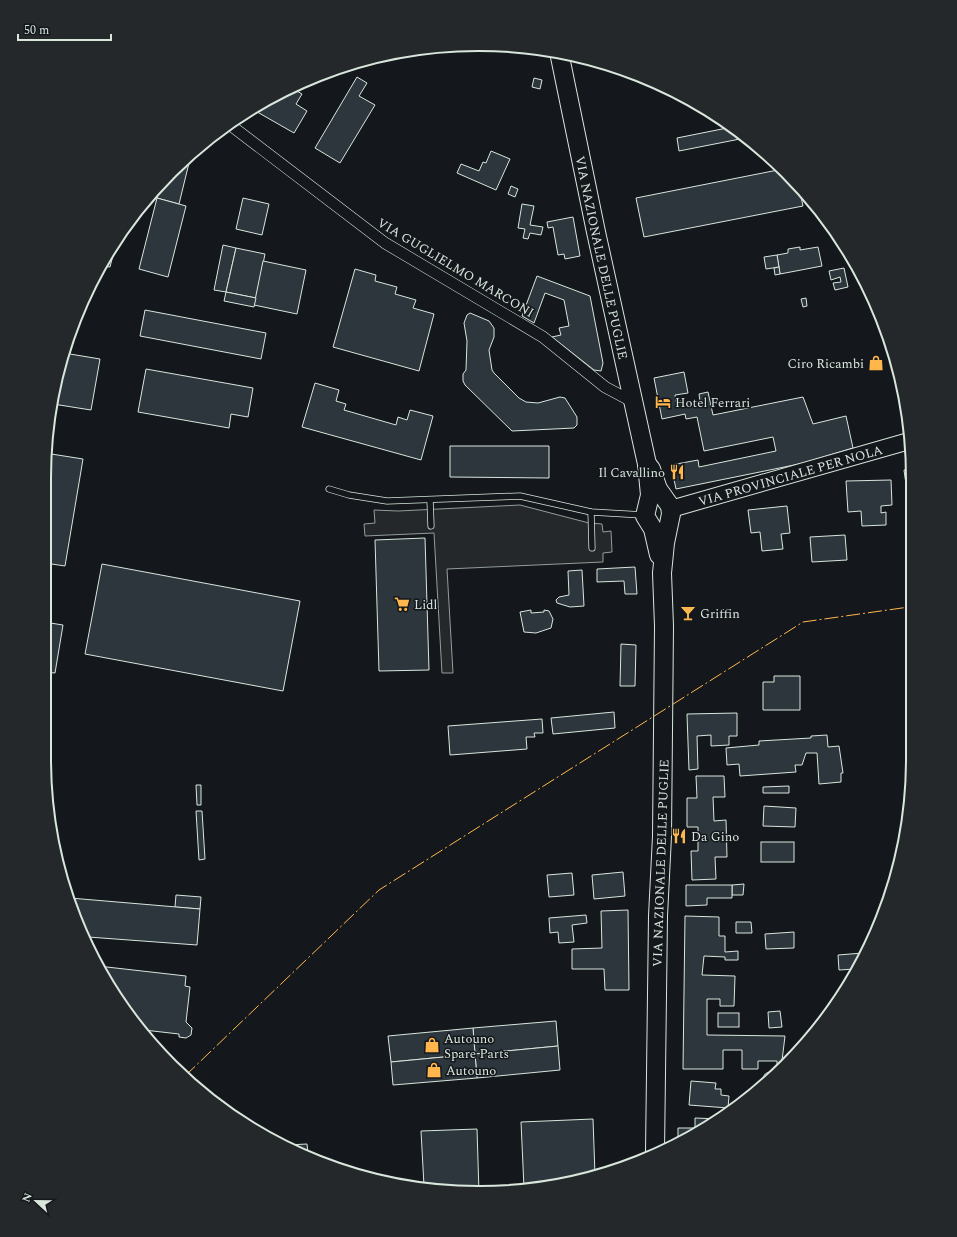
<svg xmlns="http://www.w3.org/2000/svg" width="957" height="1237" font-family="Spectral,serif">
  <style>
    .parking { fill: #24282b; stroke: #939e99 }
    .building { fill: #2c363c; stroke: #d8e6dc }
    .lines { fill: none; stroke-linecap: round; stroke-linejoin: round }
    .lane-casing { stroke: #d8e6dc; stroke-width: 7 }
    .street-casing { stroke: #d8e6dc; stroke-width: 12 }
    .secondary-casing { stroke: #d8e6dc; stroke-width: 18 }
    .primary-casing { stroke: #d8e6dc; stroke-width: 20 }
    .lane { stroke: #14181c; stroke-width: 5.5 }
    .street { stroke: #14181c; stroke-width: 11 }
    .secondary { stroke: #14181c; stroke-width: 16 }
    .primary { stroke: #14181c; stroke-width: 18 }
    .power { stroke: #ffb74d; stroke-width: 1; stroke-dasharray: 14 3 2 3; stroke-linecap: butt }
    .labels { text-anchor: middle; stroke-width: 3; stroke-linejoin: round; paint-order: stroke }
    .street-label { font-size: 13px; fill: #d8e6dc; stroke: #14181c }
    .poi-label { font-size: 13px; fill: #d8e6dc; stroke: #14181c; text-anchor: start }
    .rim { fill: none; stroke: #d8e6dc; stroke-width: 2 }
  </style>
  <rect width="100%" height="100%" fill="#14181c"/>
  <!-- parking -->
  <path class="parking" d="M520 505 589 523 602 524 603 532 611 531 612 552 603 553V562L447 569 453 673H442L434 533 365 536 364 524 375 523 374 510 398 511Z"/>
  <!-- building -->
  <g class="building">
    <path d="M357 77 367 83 359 96 375 105 340 163 315 148Z"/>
    <path d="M534 78 542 80 540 89 532 87Z"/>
    <path d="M292 88 302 94 296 104 307 111 294 133 252 109Z"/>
    <path d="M732 127 745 138 679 151 677 138Z"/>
    <path d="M491 151 510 159 496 190 457 173 461 164 479 171 483 162 486 163Z"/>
    <path d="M183 161 189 163 179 204 157 198 161 185Z"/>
    <path d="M783 169 799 188 803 206 644 237 636 198Z"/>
    <path d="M511 186 518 189 515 197 508 194Z"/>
    <path d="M157 198 186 206 168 277 139 269Z"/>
    <path d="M243 198 269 204 262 235 236 229Z"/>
    <path d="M522 204 534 206 530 225 543 227 541 235 530 233 528 239 523 238 525 229 518 228Z"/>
    <path d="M573 217 580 256 565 259 564 254 558 255 553 227 548 228 547 222Z"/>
    <path d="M116 243 110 267 102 266Z"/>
    <path d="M223 245 236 248 226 292 214 290Z"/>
    <path d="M800 247V250L818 247 822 266 780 274 777 255 788 253V249Z"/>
    <path d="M236 248 265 254 256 298 226 292Z"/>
    <path d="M777 255 779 267 766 269 764 257Z"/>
    <path d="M263 261 306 270 297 314 254 305Z"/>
    <path d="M779 267 780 274 775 275 774 268Z"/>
    <path d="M844 268 848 287 835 290 833 283 841 282 840 277 831 280 829 271Z"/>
    <path d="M355 269 376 275 375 281 397 287 395 294 416 300 413 308 434 314 419 371 333 347Z"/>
    <path d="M537 276 590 296 603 363 601 371 594 370 552 337 561 335 559 328 569 326 564 300 545 293 534 323 522 316Z"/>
    <path d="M226 292 256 298 254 307 224 301Z"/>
    <path d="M806 298 807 306 803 307 801 299Z"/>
    <path d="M145 310 266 333 261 359 140 336Z"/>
    <path d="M470 313 489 321 494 328V337L489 350 492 370 494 373 519 398 526 402 538 403 560 397 565 398 577 417V425L574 428 512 431 465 385 463 381V374L466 370 467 341 464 323 467 315Z"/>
    <path d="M64 353 100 359 91 410 53 404 59 366Z"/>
    <path d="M146 369 253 388 248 417 231 414 229 428 138 412Z"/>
    <path d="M684 372 688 393 675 395 676 402 681 401 684 404 700 401 699 394 708 392 713 415 803 397 813 424 846 416 853 448 804 463 676 489 671 465 698 460 699 467 776 451 773 437 704 451 697 417 686 419 685 414 662 419 654 378Z"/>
    <path d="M315 383 339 390 336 401 346 404 344 410 396 425 398 417 407 420 410 410 433 416 421 460 302 427Z"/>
    <path d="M450 446H549V478L450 477Z"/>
    <path d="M45 453 83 459 65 566 45 563Z"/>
    <path d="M909 469V506L904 470Z"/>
    <path d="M891 480 892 505 881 506V513L886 512V525L862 526 861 511 848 512 846 481Z"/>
    <path d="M787 506 790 533 781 534 783 549 762 551 760 532 751 533 748 510Z"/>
    <path d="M845 535 847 560 812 562 810 537Z"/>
    <path d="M425 538 429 670 379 671 375 540Z"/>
    <path d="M102 564 300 601 283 691 85 654Z"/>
    <path d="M635 567 637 594H625L624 581 597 582V569Z"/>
    <path d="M582 570 584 606 570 607 557 603 556 600 559 597 569 595 568 571Z"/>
    <path d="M531 610V613L544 612V610L549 611 553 619 551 628 536 633 524 632 520 612Z"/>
    <path d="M44 622 63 625 55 673 44 672Z"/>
    <path d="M621 644 636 645 635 686H620Z"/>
    <path d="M774 676H800V710H763V682H774Z"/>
    <path d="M614 712 615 728 553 734 551 718Z"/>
    <path d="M737 713V736H729V745L711 746V735L697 736 698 769 689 770 687 714Z"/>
    <path d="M542 719 543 733H534L535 737H526L527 749 450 755 448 726Z"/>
    <path d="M827 735 828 747 839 746 843 773H841V782L819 784 817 753H806L802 765H795L796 772 740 776 739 764 727 765 726 748 759 745V741L811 738V736Z"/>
    <path d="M696 776H724L725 797H713L714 821 726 820 727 857H715L716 879 692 880 691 851H698V827H687V798H697Z"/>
    <path d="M196 785H201V805H197Z"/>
    <path d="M789 786V793H763V787Z"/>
    <path d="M764 806 796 808 795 827 763 826Z"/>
    <path d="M196 811H202L205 859 199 860Z"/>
    <rect x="761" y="842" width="33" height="20"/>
    <path d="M623 872 625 896 594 899 592 875Z"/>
    <path d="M572 873 574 895 549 897 547 875Z"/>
    <path d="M744 884 743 895H732V885Z"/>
    <path d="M686 885H732V898H707V905L686 906Z"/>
    <path d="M176 895 201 897 200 909 175 907Z"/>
    <path d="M70 898 200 909 197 945 88 937V940Z"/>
    <path d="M628 910 629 990H605L604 969H572V949L602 948 601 911Z"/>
    <path d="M586 915 587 923 572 925 574 942 559 943 558 932 550 933 549 918Z"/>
    <path d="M685 916 719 917V936H725V952L738 951V960H725V957L704 956 702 975 735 976 734 1006H720V999H707V1035L785 1036 781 1069 779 1071H777V1061H758V1069H742V1050H723V1069H683Z"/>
    <path d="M736 922H751L752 933H736Z"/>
    <path d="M794 932V948L766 949 765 934Z"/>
    <path d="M863 953 855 969 839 970 838 955Z"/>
    <path d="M98 966 186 976 185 986 190 987 186 1022 192 1028 191 1035 186 1038 179 1037V1034L144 1030 102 976Z"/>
    <path d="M780 1011 782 1027 769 1028 768 1012Z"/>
    <rect x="718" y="1013" width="21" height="14"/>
    <path d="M556 1021 558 1046 475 1054 473 1028Z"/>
    <path d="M473 1028 475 1054 391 1062 388 1036Z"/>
    <path d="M558 1046 560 1070 477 1078 475 1054Z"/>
    <path d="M475 1054 477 1078 393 1085 391 1062Z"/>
    <path d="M691 1081 716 1083 715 1089H721V1095L729 1096 728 1108 689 1105Z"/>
    <path d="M695 1118 721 1119 678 1139V1128H695Z"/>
    <path d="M593 1119 595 1175 544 1187 524 1188 521 1122Z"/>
    <path d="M477 1129 479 1193 424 1186 421 1131Z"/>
    <path d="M307 1144 308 1154 287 1145Z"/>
  </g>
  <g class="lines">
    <!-- lane casing -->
    <g class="lane-casing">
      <g id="lane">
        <path d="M329 489 349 495 387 501 520 496 591 512 643 515"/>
        <path d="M430 500 431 526"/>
        <path d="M591 512 592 548"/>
      </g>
    </g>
    <!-- street casing -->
    <g class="street-casing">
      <g id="street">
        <path d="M229 124 385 243 543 337 605 387 633 402"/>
        <path d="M769 1080V1078"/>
      </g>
    </g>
    <!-- secondary casing -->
    <g class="secondary-casing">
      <g id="secondary">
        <path id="s1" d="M671 509 909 441"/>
      </g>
    </g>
    <!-- primary casing -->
    <g class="primary-casing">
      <g id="primary">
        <path id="s2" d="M559 52 596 232 647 464 650 495 645 516 653 529 659 555"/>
        <path d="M647 464 651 469 658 489 670 506 671 514 665 543 662 573 664 626 662 836 658 916 655 1152"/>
      </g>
    </g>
    <!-- lane -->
    <use href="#lane" class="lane"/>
    <!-- street -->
    <use href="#street" class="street"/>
    <!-- secondary -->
    <use href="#secondary" class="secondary"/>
    <!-- primary -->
    <use href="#primary" class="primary"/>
    <!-- power -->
    <path class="power" d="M185 1076 379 890 803 622 909 607"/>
  </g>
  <!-- icons -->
  <defs>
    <g id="shop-bare" transform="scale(1.2)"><path d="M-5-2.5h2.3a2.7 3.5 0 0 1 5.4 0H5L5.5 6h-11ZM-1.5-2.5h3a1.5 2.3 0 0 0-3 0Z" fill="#ffb74d" stroke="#14181c" stroke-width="2.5" paint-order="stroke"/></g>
    <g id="hotel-bare" transform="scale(1.2)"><path d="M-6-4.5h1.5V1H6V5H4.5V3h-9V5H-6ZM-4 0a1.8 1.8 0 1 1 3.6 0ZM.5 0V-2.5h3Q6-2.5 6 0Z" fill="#ffb74d" stroke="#14181c" stroke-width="2.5" paint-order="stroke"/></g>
    <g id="restaurant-bare" transform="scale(1.2)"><path d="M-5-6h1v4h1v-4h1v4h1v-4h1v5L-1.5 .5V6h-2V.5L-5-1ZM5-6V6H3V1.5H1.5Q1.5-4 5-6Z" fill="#ffb74d" stroke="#14181c" stroke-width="2.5" paint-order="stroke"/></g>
    <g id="supermarket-bare" transform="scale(1.2)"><path d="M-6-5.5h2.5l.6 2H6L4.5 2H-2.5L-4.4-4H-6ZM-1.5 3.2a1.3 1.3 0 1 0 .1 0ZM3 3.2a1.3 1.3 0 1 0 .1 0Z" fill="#ffb74d" stroke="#14181c" stroke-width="2.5" paint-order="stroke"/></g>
    <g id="bar-bare" transform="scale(1.2)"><path d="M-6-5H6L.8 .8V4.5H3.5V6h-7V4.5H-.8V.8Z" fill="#ffb74d" stroke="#14181c" stroke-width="2.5" paint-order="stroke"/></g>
  </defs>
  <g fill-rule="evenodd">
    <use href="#shop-bare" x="876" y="363"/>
    <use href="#hotel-bare" x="663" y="402"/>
    <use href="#restaurant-bare" x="677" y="472"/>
    <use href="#supermarket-bare" x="402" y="604"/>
    <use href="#bar-bare" x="688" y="613"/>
    <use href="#restaurant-bare" x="679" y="836"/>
    <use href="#shop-bare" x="432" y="1045"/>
    <use href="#shop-bare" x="434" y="1070"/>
  </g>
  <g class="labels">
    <!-- street labels -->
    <g class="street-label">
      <text dy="5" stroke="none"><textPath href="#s2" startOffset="210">VIA NAZIONALE DELLE PUGLIE</textPath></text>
      <text transform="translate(456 267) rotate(31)" y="5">VIA GUGLIELMO MARCONI</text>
      <text dy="5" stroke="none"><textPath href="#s1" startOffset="124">VIA PROVINCIALE PER NOLA</textPath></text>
      <text transform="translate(660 863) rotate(-88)" y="5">VIA NAZIONALE DELLE PUGLIE</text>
    </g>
    <!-- poi labels -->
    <g class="poi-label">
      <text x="864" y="368" text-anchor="end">Ciro Ricambi</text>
      <text x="675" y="407">Hotel Ferrari</text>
      <text x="665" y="477" text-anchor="end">Il Cavallino</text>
      <text x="414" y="609">Lidl</text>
      <text x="700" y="618">Griffin</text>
      <text x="691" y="841">Da Gino</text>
      <text x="444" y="1043">Autouno<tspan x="444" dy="15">Spare Parts</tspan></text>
      <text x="446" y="1075">Autouno</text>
    </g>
  </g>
  <!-- crop -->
  <path d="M0 0H957V1237H0ZM478 51H479A427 427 0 0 1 906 478V759A427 427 0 0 1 479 1186H478A427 427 0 0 1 51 759V478A427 427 0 0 1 478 51Z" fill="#24282b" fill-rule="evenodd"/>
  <path class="rim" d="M478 51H479A427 427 0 0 1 906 478V759A427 427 0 0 1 479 1186H478A427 427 0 0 1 51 759V478A427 427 0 0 1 478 51Z"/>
  <!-- north arrow -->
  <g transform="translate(36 1201) rotate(292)" stroke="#14181c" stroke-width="3" paint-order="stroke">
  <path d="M0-3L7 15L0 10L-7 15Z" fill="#d8e6dc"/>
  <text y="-6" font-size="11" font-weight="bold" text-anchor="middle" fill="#d8e6dc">N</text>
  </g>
  <!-- scale -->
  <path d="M18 34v6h93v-6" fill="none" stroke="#d8e6dc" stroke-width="2"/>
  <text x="24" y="34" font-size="12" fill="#d8e6dc" stroke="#14181c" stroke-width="3" paint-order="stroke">50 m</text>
</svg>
